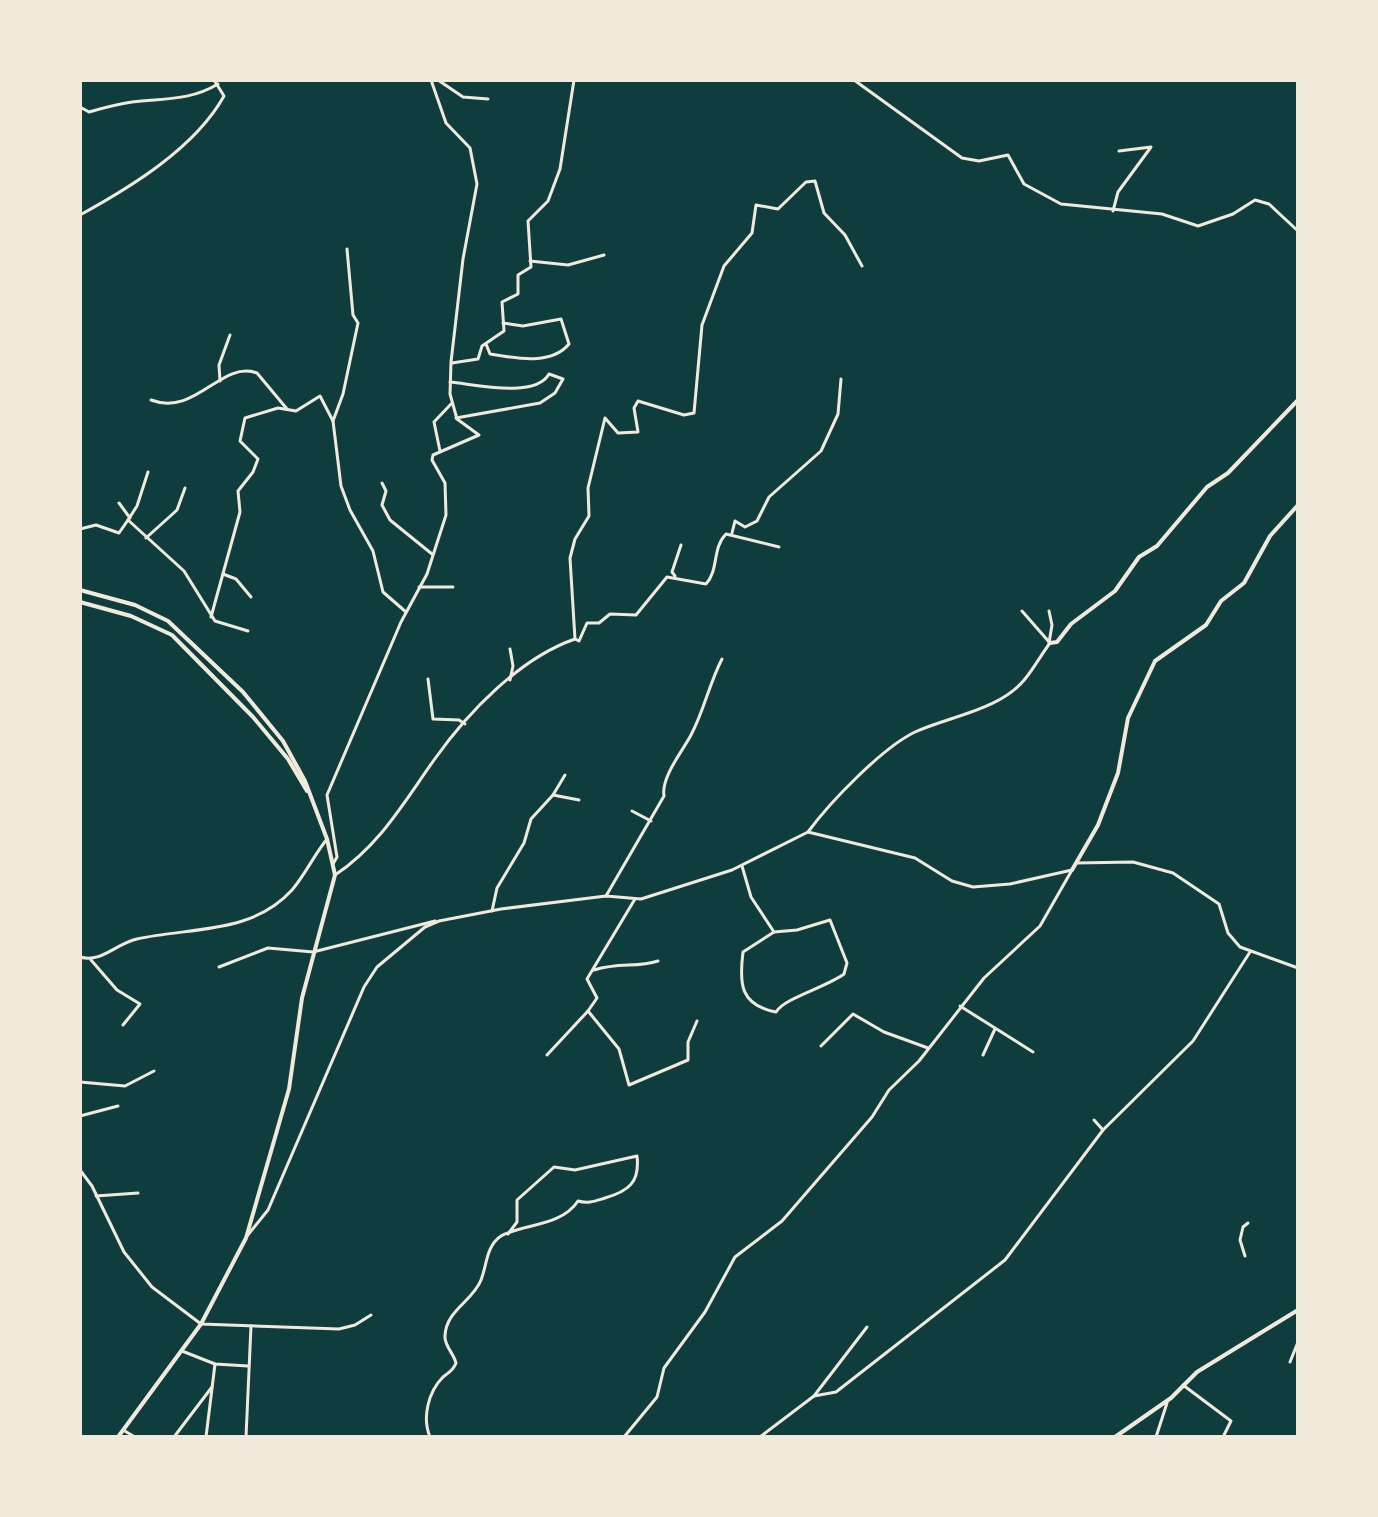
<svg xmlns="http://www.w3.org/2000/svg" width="1378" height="1517" font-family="Signika,sans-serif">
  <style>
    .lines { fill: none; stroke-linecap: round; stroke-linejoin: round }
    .minor { stroke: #f1e9da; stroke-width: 3 }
    .tertiary { stroke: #f1e9da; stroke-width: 4 }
    .primary { stroke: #f1e9da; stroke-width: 4 }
  </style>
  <rect width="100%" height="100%" fill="#0f3d3e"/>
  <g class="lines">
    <!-- minor -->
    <g class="minor">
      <path d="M438 80 463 97 488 99"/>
      <path d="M854 80 962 158 979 161 1008 155 1024 184 1061 204 1162 214 1198 226 1233 214 1255 200 1269 204 1298 231"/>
      <path d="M80 107 89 112C103 108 118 104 132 102 163 98 190 101 218 84"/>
      <path d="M1113 211 1118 192 1151 147 1119 151"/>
      <path d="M80 215C131 187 195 148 224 96L214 80"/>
      <path d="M530 261 568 265 604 255"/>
      <path d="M486 344 490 354C514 358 551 366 569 344L561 319 523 326 503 323"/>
      <path d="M452 363 478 359 482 346 504 331 502 302 518 294V275L531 267 528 221 548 201 560 169 574 80"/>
      <path d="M220 381 219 365 230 335"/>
      <path d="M450 382C474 384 535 399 549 374L563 379 555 393 540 403 456 418"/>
      <path d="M151 400C196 417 221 360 257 373L287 409"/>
      <path d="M333 421 343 394 358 323 353 315 347 249"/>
      <path d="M440 451 434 422 451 404"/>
      <path d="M382 483 386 491 382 505 390 520 432 554"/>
      <path d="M119 503 130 518"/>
      <path d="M128 520 137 506 148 472"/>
      <path d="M80 529 96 525 119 533 128 520 184 571 215 621 248 631"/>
      <path d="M732 533 735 521 745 527 757 521 769 497 821 451 838 414 841 379"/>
      <path d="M146 538 177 510 185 488"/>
      <path d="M223 574 236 579 251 597"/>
      <path d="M675 576 672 572 681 545"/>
      <path d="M419 587H453"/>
      <path d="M211 617 240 512 238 491 253 472 258 459 240 441 245 418 278 408 296 411 320 396 333 421 341 486 350 510 373 551 383 592 406 612"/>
      <path d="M575 639 579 641 587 623H599L610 614 636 615 667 577 706 584C719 570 712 548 726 534L779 547"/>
      <path d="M1049 643 1052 625 1049 611"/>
      <path d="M428 679 433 719 459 720 465 724"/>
      <path d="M510 680 513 666 510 649"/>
      <path d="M553 795 565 775"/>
      <path d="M632 811 651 821"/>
      <path d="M808 832C830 802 882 748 915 732 950 716 1000 710 1025 679 1034 668 1041 655 1050 643L1022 611"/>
      <path d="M1076 863 1133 862 1173 873 1219 904 1228 933 1240 947 1298 968"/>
      <path d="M333 864 337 857 327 795 401 622 427 574 446 515 445 483 432 460 433 455 479 435 457 419 450 394 451 362 463 259 477 184 470 148 446 123 431 80"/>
      <path d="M742 866 751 897 774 932"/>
      <path d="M335 875C380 845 404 802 434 760 468 712 520 658 575 639L570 558 575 539 589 516 588 488 605 418 618 433 638 432 634 408 638 401 684 415 694 413 702 325 724 266 752 233 756 205 778 209 806 182 815 181 824 213 845 235 862 266"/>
      <path d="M606 896 664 796C661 777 682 752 691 735 704 711 709 684 722 659"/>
      <path d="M635 899 587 979 597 998 588 1011 619 1049 629 1085 688 1060V1042L697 1021"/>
      <path d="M492 911 497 888 524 843 531 819 553 795 579 800"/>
      <path d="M830 920 847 963 844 974C827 987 784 998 776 1012 740 1005 739 984 743 952L774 932 797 930Z"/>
      <path d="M80 957C102 963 115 944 137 939 190 927 251 935 292 890 305 875 314 855 327 839"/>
      <path d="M91 960 117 990 140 1004 123 1025"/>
      <path d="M219 967 268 948 313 952 435 921"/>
      <path d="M594 970C620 962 636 968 658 961"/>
      <path d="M960 1006 1033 1052"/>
      <path d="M821 1046 853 1014 884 1032 928 1048"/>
      <path d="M547 1055 588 1011"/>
      <path d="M983 1055 995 1029"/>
      <path d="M80 1082 125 1086 154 1071"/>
      <path d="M80 1116 118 1106"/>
      <path d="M1094 1120 1103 1130"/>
      <path d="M80 1170 92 1186 124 1252 152 1287 201 1324 339 1329 355 1325 371 1315"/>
      <path d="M96 1196 138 1193"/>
      <path d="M247 1236 268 1210 364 987 377 967 425 927 439 921 501 909 606 896 641 899 732 870 808 832 915 858 952 881 973 887 1010 884 1072 870"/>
      <path d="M1245 1256 1240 1240 1243 1227 1248 1223"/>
      <path d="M182 1351 215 1364 248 1366"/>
      <path d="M1290 1362 1298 1342"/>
      <path d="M1183 1385 1231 1421 1224 1435"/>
      <path d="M814 1396 867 1327"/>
      <path d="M123 1430 135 1437"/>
      <path d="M174 1437 212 1387"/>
      <path d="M206 1437 215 1364"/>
      <path d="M246 1437 251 1326"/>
      <path d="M430 1437C422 1418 428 1392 443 1377 449 1372 453 1371 456 1363 454 1354 444 1345 445 1336 446 1310 473 1301 481 1280 487 1265 486 1246 501 1236 522 1224 561 1227 578 1201 588 1204 595 1201 605 1198 629 1191 640 1182 637 1156L575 1170 554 1167 517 1200V1222L508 1234"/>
      <path d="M624 1437 657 1397 664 1368 705 1312 735 1257 782 1221 872 1117 889 1090 919 1061 984 978 1040 926 1072 870"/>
      <path d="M760 1437 814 1396 836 1392 1005 1260 1103 1130 1193 1041 1250 952"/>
      <path d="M1156 1437 1167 1403"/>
    </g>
    <!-- tertiary -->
    <g class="tertiary">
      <path d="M1050 643 1057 642 1071 624 1115 591 1139 557 1157 546 1207 487 1228 473 1298 400"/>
      <path d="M1072 870 1098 825 1118 773 1128 718 1155 661 1206 625 1221 601 1244 583 1270 536 1298 505"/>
      <path d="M1115 1437 1171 1398 1197 1372 1298 1310"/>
    </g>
    <!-- primary -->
    <g class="primary">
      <path d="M80 590 135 605 168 621 243 692 283 741 305 781 327 839 335 875 302 998 289 1089 246 1238 201 1324 118 1437"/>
      <path d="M80 602 131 616 172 635 253 717 288 759 307 791"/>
    </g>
  </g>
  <!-- border -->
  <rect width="1378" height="1517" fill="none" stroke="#f1e9da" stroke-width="164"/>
</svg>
